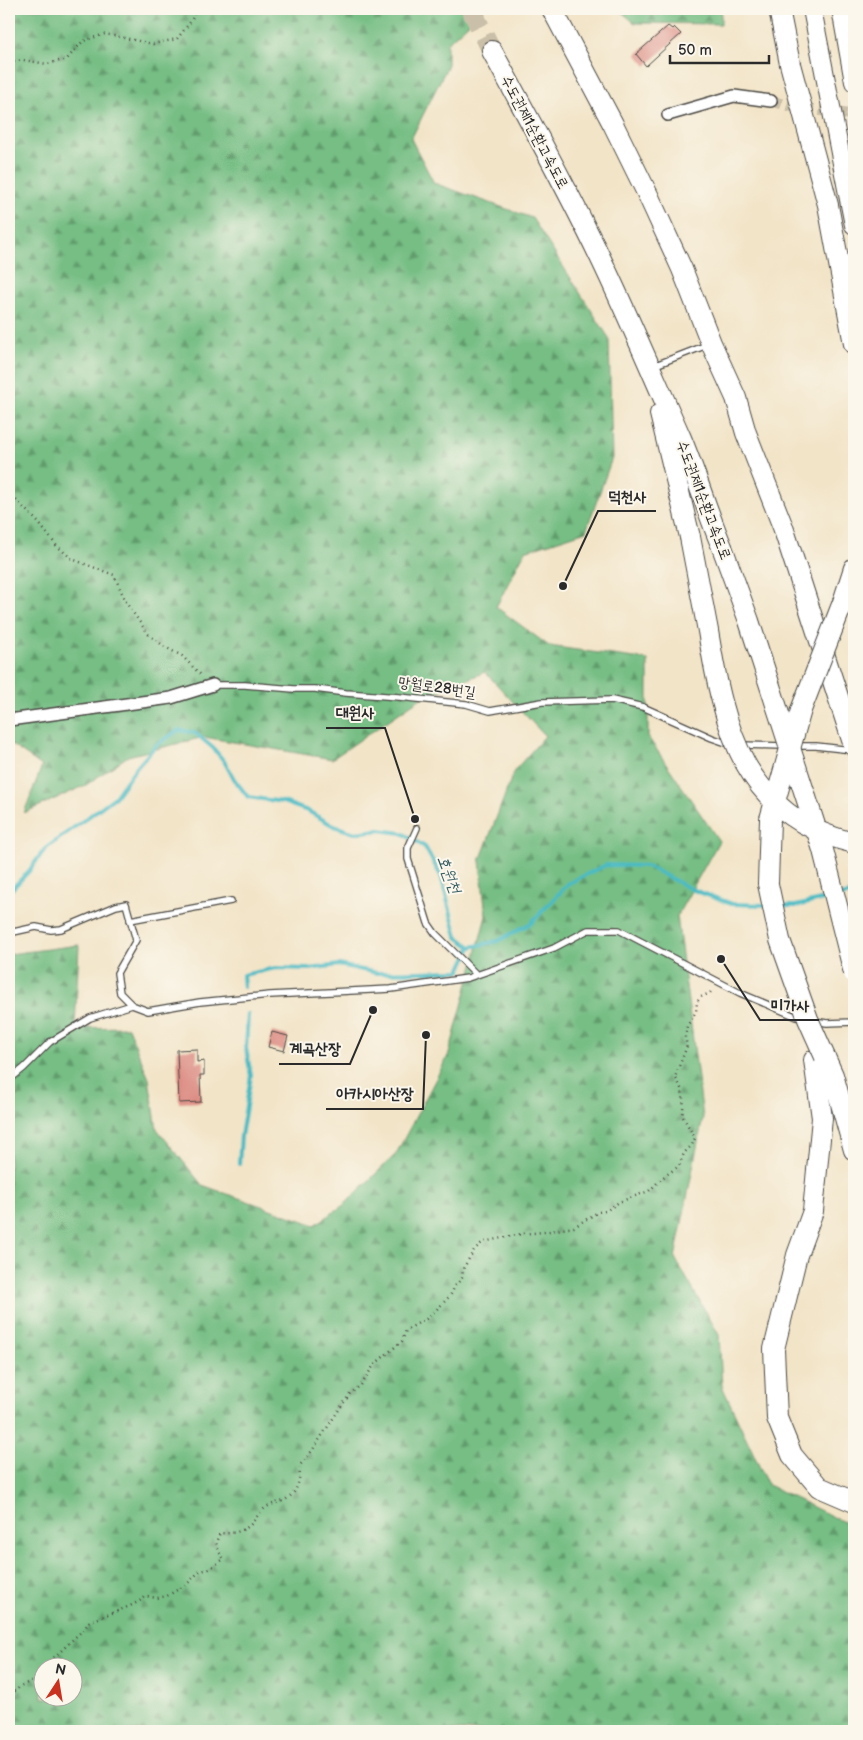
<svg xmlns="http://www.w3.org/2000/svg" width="863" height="1740" font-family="'Balsamiq Sans','Poor Story',sans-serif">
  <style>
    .forest { fill: url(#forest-firs); stroke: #507458; fill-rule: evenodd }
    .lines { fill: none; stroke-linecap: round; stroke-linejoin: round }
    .stream { stroke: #4cbbc4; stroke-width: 4 }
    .building { fill: #dd8e85 }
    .minor-tunnel { stroke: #cabfa8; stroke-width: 11; stroke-dasharray: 11 5.5; stroke-linecap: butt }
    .motorway-tunnel { stroke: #cabfa8; stroke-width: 20; stroke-dasharray: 20 10; stroke-linecap: butt }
    .service-casing { stroke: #494742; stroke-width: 8 }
    .minor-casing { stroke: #494742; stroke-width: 14 }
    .trunk-casing { stroke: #494742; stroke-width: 20 }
    .motorway-casing { stroke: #494742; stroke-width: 22 }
    .path { stroke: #494742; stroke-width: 2.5; stroke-dasharray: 1 4; stroke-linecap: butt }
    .service { stroke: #fff; stroke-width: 5.5 }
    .minor { stroke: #fff; stroke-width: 11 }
    .trunk { stroke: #fff; stroke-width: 18 }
    .motorway { stroke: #fff; stroke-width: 20 }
    .motorway-bridge-casing { stroke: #494742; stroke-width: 22; stroke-linecap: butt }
    .motorway-bridge { stroke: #fff; stroke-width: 20 }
    .labels { text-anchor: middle; stroke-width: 4; stroke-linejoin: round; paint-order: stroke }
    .street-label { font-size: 15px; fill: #2b2b2b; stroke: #fbf7ec }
    .water-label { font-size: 16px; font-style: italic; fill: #375d61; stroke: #fbf7ec }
    .leader { fill: none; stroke: #2b2b2b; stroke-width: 2 }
    .callout-dot { fill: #2b2b2b; stroke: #fbf7ec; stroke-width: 2 }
    .callout-label { font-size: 16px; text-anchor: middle; font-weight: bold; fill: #2b2b2b; stroke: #fbf7ec; stroke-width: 4; stroke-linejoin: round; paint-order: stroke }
  </style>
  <defs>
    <pattern id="forest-firs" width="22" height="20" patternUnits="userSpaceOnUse" patternTransform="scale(1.25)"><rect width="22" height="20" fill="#76be84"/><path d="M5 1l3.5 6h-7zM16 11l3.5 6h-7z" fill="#619b6c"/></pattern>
  </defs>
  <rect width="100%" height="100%" fill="#fbf7ec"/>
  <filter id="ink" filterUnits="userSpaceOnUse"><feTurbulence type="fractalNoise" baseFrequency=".02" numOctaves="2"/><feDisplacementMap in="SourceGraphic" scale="10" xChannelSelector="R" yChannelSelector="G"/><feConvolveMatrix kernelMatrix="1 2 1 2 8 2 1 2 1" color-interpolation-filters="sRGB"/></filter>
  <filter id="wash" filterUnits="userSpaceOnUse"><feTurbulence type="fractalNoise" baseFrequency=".0096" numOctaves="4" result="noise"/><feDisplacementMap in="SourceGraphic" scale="20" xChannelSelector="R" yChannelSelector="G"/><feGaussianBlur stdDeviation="1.12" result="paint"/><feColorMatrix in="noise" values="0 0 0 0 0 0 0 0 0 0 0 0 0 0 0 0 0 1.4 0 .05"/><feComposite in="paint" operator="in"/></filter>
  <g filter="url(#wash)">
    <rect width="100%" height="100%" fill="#f2e4c7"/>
    <!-- forest -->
    <g class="forest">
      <path d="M9 9H484L447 43V67L411 139 434 183 532 218 609 338 612 458 586 531 525 551 496 607 549 646 648 660V737L719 841 677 916 703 1117 675 1258 719 1335 722 1386 768 1485 854 1527V1731H9V954L79 945 75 1028 128 1027 149 1079 157 1129 202 1185 315 1225 345 1204 396 1154 449 1054 486 916 480 861 514 771 545 736 485 672 421 698 332 759 204 737 128 756 86 785 24 813 42 766 9 743ZM42 1668H72V1698H42Z"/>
      <path d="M618 9H721V24L635 23Z"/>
    </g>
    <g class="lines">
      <!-- stream -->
      <g class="stream">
        <path d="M9 892 29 871 45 849 115 797 133 772 156 745 179 730 195 733 213 748 224 761 234 779 248 797 283 802 308 811 334 826 355 833 379 830 402 833 425 847 441 876 457 937 471 947 498 941 531 923 569 883 606 865 647 866 691 889 732 904 765 905"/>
        <path d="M841 896 854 893"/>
        <path d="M780 906H796L829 898"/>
        <path d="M244 987 243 975 276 968 309 969 339 965 377 973 460 971 471 947"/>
        <path d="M239 1164 241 1136 251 1076 246 1048 248 1014"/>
      </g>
    </g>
    <g id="blocks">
      <!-- building -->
      <g class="building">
        <path d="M668 26 672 29 674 27 681 34 646 66 636 54Z"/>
        <path d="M272 1032 288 1036 284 1051 268 1047Z"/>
        <path d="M197 1049V1062L204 1061V1075H200L201 1102 179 1103 177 1050Z"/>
      </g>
    </g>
  </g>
  <g filter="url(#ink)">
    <use href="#blocks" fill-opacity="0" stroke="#494742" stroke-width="1"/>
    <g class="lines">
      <!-- minor-tunnel -->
      <path class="minor-tunnel" d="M771 101 794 107 854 115"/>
      <!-- motorway-tunnel -->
      <path class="motorway-tunnel" d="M471 9 492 51"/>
      <!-- service casing -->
      <g class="service-casing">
        <g id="service">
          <path d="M653 366 707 345"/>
          <path d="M213 685H245L294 689H315L346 693 399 697 466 704 490 711 542 702 612 700 643 707 712 738 732 745"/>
          <path d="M741 745 784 746"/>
          <path d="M794 746H816L852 750"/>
          <path d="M417 828 408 848V859L428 923 435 933 476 974"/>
          <path d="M130 920 231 901"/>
          <path d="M9 933 36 927 51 930 61 929 116 906 126 904 136 940 117 973 120 993 132 1005 148 1011 200 1002 270 995 391 989 468 978 554 948 588 930H619L740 993 802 1019"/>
          <path d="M814 1021 827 1023 854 1022"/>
          <path d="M9 1080 24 1068 50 1042 90 1018 132 1005"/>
        </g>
      </g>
      <!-- minor casing -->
      <g class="minor-casing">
        <g id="minor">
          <path d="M668 115 734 96 771 101"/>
          <path d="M9 720 171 698 213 685"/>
        </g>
      </g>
      <!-- trunk casing -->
      <g class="trunk-casing">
        <g id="trunk">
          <path d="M812 9 854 225"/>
          <path d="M841 9 854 82"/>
        </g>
      </g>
      <!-- motorway casing -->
      <g class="motorway-casing">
        <g id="motorway">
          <path d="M552 9 613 124 648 195 682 269 711 343 736 398 746 433 783 527 854 746"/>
          <path d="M779 9 790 64 828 205 854 344"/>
          <path d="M492 51C529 119 566 186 599 255 628 315 654 377 681 438 696 474 707 511 722 547"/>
          <path d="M660 414 690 537"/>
          <path d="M843 602 854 568"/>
          <path d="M768 884 770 819"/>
          <path d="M825 1057 833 1075 854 1150"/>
          <path d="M814 1060 822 1118 813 1211 797 1255 774 1349 777 1418 792 1455 819 1487 854 1502"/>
        </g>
      </g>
      <!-- path -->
      <g class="path">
        <path d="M9 62 23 60 47 64 67 59 83 41 105 34 153 44 177 39 191 21 196 9"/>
        <path d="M9 493 38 522 56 545 72 559 114 575 127 604 148 634 165 647 182 656 202 676"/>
        <path d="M43 1668 85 1628 89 1622C102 1616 139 1605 146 1596L157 1598 167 1596 187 1584 200 1571 209 1569 224 1559 219 1552 216 1542 220 1533C231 1534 244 1532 252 1523 256 1518 260 1512 265 1508 271 1504 276 1503 283 1501 298 1494 300 1480 300 1465L312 1451 340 1408 350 1394 361 1385 374 1365 402 1341 406 1330 426 1319 436 1310 450 1296 455 1286 462 1278 463 1269 474 1250 483 1242 521 1234 544 1232 574 1227 598 1212 606 1211 619 1202 649 1191 662 1178 679 1166 684 1153 692 1145 695 1138 682 1115C685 1100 684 1091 675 1077L687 1046 685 1037 687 1026 696 1012 697 1002 701 997 710 993 713 989"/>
        <path d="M9 1692 16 1691 20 1686 35 1680 42 1668"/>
      </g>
      <!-- service -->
      <use href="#service" class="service"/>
      <!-- minor -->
      <use href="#minor" class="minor"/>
      <!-- trunk -->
      <use href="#trunk" class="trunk"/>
      <!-- motorway -->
      <use href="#motorway" class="motorway"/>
      <!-- motorway-bridge casing -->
      <g class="motorway-bridge-casing">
        <g id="motorway-bridge">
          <path d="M690 537C696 568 702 600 708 631 724 729 744 817 854 843"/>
          <path d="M722 547 749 621 823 850 854 973"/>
          <path d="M770 819 801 710 843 602"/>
          <path d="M768 884 780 940 808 1019 825 1057"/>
        </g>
      </g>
      <!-- motorway-bridge -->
      <use href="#motorway-bridge" class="motorway-bridge"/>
    </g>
  </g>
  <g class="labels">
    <!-- street labels -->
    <g class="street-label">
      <text transform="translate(535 132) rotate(62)" y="5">수도권제1순환고속도로</text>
      <text transform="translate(704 500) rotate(69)" y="5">수도권제1순환고속도로</text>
      <text transform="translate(437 687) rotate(8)" y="5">망월로28번길</text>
    </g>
    <!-- water labels -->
    <g class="water-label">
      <text transform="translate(450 874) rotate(69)" y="6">호원천</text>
    </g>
  </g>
  <!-- callouts -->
  <path class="leader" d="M563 586L598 511H656M415 819L385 728H326M721 959L760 1020H819M373 1010L350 1064H279M426 1035L423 1109H326"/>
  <g class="callout-dot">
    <circle cx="563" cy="586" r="5"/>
    <circle cx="415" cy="819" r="5"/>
    <circle cx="721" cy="959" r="5"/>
    <circle cx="373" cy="1010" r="5"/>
    <circle cx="426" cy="1035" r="5"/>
  </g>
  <g class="callout-label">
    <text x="627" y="502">덕천사</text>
    <text x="355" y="718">대원사</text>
    <text x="790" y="1011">미가사</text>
    <text x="315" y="1054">계곡산장</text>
    <text x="375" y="1099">아카시아산장</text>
  </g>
  <!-- margin -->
  <rect width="863" height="1740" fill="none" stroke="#fbf7ec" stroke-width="30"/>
  <!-- north arrow -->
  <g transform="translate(58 1682) rotate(12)"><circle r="24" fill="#fbf7ec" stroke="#a8a59f"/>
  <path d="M0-4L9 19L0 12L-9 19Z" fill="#c8321e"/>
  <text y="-8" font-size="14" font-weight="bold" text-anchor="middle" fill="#2b2b2b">N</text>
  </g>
  <!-- scale -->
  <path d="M670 55v8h99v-8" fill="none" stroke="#2b2b2b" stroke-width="2.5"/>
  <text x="678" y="55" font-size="15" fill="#2b2b2b" stroke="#fbf7ec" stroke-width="4" paint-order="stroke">50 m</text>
</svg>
